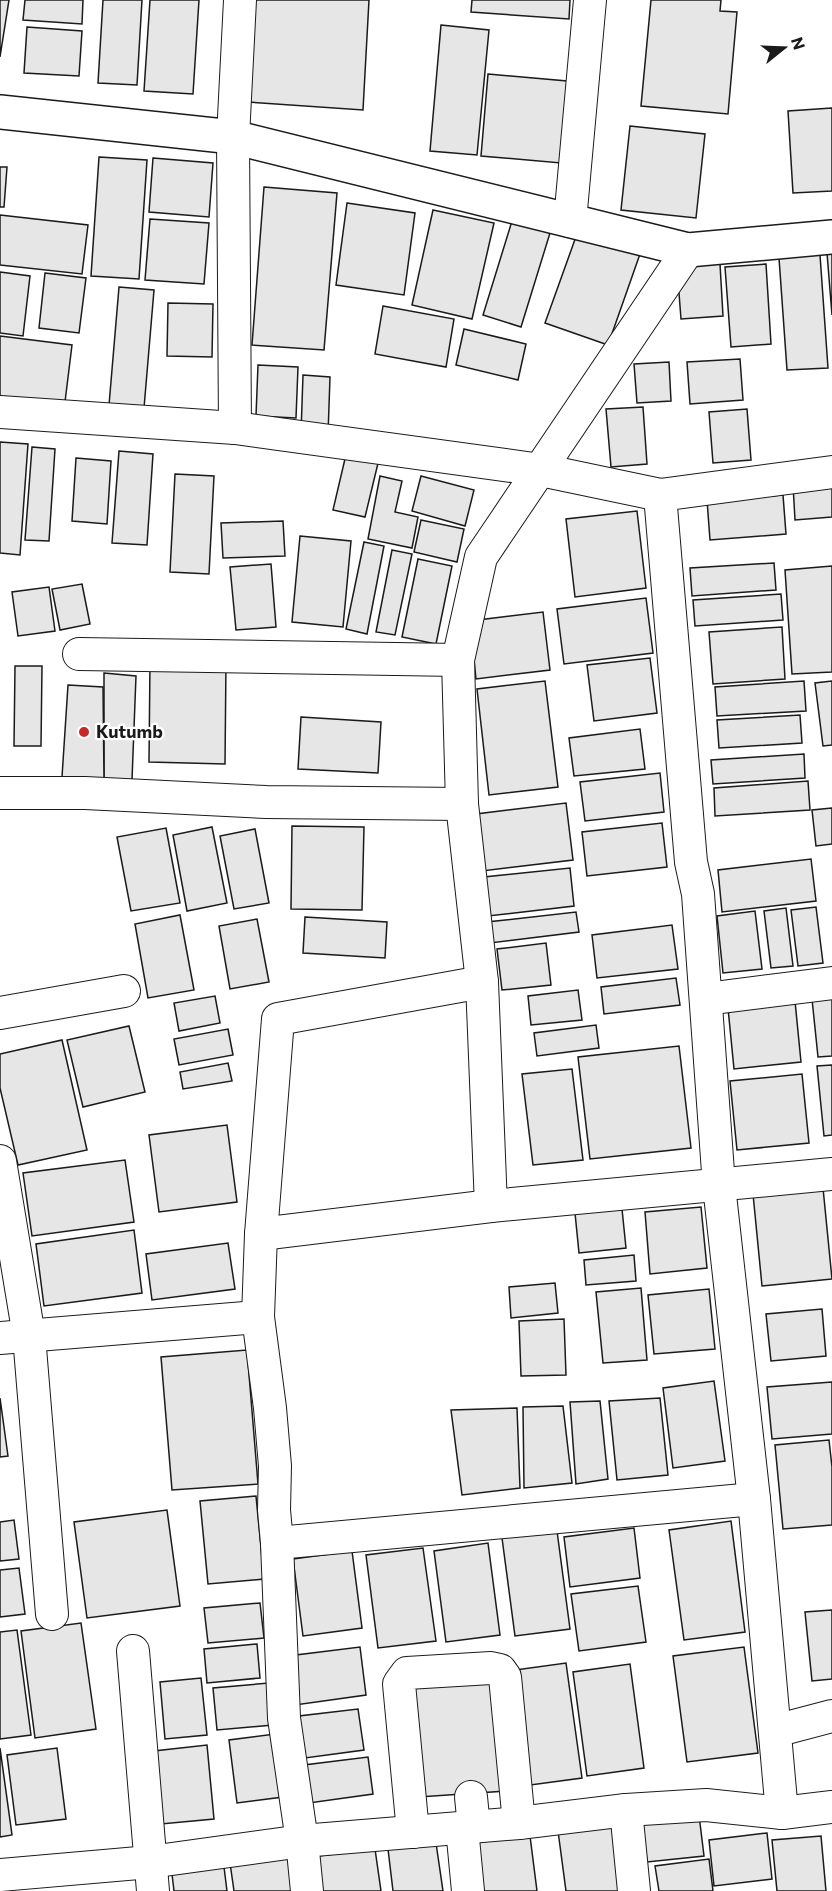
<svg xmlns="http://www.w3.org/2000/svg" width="832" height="1891" viewBox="0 0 832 1891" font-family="Commissioner,sans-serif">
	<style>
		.building { fill: #e6e6e6; stroke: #1a1a1a; stroke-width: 1.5 }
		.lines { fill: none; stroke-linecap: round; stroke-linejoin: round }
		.minor-casing { stroke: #1a1a1a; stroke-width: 34 }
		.tertiary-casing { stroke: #1a1a1a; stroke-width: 36 }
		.minor { stroke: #fff; stroke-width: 32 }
		.tertiary { stroke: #fff; stroke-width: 33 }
		.poi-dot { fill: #c62828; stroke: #fff; stroke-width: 2 }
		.labels { text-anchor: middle; stroke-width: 4.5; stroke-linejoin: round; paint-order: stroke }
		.poi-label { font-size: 18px; font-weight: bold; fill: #1a1a1a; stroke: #fff; text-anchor: start }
	</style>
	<rect width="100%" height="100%" fill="#fff"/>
	<g class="building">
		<polygon points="0,0 9,0 0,57"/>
		<polygon points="25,0 83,0 82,24 23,20"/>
		<polygon points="103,0 142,0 137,85 98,83"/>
		<polygon points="150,0 199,0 193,94 144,91"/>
		<polygon points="254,0 369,0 363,110 247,102"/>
		<polygon points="472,0 570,0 569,19 471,12"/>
		<polygon points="651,0 721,0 720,11 737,12 728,114 641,106"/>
		<polygon points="441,25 489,30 477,155 430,151"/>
		<polygon points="27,27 82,31 79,76 24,73"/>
		<polygon points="488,74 567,81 561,163 481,156"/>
		<polygon points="832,108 832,191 793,193 788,111"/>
		<polygon points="630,126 705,134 696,218 621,210"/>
		<polygon points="99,157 147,160 139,279 91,276"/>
		<polygon points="153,158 213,163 209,217 149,212"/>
		<polygon points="0,167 7,167 4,207 0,207"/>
		<polygon points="264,187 337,193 324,350 252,345"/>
		<polygon points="347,203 415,213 404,295 336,285"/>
		<polygon points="433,210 494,223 472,319 412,305"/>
		<polygon points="0,215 88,225 82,274 0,265"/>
		<polygon points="150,219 209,223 204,284 145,280"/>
		<polygon points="512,221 550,233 521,327 483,315"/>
		<polygon points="578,231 640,254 608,345 545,323"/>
		<polygon points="827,253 832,253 832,315"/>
		<polygon points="820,255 828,368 787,370 779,258"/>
		<polygon points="720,264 723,316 681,319 677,267"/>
		<polygon points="766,264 771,344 731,347 725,267"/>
		<polygon points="0,272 30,276 23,336 0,333"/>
		<polygon points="45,273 86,278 79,333 39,328"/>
		<polygon points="119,287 154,290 144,408 109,405"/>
		<polygon points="168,303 213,304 212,357 167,356"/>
		<polygon points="383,306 454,319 446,367 375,354"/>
		<polygon points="464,329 526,344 518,380 456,365"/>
		<polygon points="0,336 72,345 64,410 0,402"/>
		<polygon points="740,359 743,400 690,404 687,362"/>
		<polygon points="669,362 671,401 637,403 634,364"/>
		<polygon points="258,365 298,367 296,418 256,416"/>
		<polygon points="303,375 330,377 328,435 301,433"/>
		<polygon points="643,407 647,464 611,467 606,409"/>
		<polygon points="747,409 751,460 713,463 709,412"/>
		<polygon points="0,442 28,444 20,555 0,553"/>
		<polygon points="348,446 380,455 365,517 333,510"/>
		<polygon points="32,447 55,449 49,541 25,540"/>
		<polygon points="119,451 153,454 147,545 112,543"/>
		<polygon points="76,458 111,461 107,524 72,521"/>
		<polygon points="175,474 214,476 209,574 170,572"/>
		<polygon points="380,476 402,481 395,512 418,517 412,548 368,539"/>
		<polygon points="421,476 474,490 465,526 412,511"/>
		<polygon points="832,482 832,517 795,520 793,485"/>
		<polygon points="783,495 786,534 710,540 707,500"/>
		<polygon points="637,511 646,588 575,597 566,519"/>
		<polygon points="421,520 464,529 457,562 414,552"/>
		<polygon points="283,521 285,556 223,558 221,523"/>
		<polygon points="300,536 351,541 343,627 292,622"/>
		<polygon points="364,542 384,546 367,634 346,629"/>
		<polygon points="392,550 412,554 395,635 376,632"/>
		<polygon points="418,559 452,566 436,644 402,637"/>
		<polygon points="774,563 776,590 692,596 690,568"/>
		<polygon points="271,564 276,627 236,630 230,567"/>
		<polygon points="832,566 832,672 792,674 785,570"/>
		<polygon points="82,584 90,624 60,630 52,589"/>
		<polygon points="49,587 55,631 18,636 12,592"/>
		<polygon points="781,594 783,620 695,626 693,600"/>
		<polygon points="646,598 653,653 564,664 557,609"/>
		<polygon points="543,612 550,670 476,679 470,621"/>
		<polygon points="782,627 785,679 713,684 709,632"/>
		<polygon points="650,658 657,713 594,721 587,665"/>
		<polygon points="150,661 226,662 225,764 149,762"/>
		<polygon points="15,666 42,666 41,746 14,746"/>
		<polygon points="104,673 136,676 132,780 104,779"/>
		<polygon points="545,681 558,787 489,795 477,689"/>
		<polygon points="804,681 806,711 717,716 715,687"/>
		<polygon points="832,681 832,745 823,746 815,683"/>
		<polygon points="68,685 103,687 104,779 62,777"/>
		<polygon points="800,715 802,743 719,748 717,720"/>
		<polygon points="301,717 381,722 378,773 298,769"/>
		<polygon points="640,729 645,769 574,776 569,738"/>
		<polygon points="804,754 805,778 713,784 711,760"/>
		<polygon points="660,773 664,812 585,821 580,782"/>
		<polygon points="808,781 810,810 715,816 714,788"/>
		<polygon points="566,803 573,860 482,871 476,814"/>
		<polygon points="832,808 832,844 816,846 812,810"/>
		<polygon points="662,823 667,867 587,876 582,832"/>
		<polygon points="292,826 364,827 362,910 291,909"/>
		<polygon points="212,827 227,903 187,911 173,835"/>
		<polygon points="166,828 180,903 131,911 117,837"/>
		<polygon points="255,829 269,903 234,909 220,836"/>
		<polygon points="811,859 816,901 722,912 718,870"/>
		<polygon points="570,868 574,906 488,916 484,877"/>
		<polygon points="816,907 823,963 798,966 791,910"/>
		<polygon points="786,908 793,966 771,968 764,911"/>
		<polygon points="755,911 762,969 723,973 717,916"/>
		<polygon points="576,912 579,932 490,943 487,922"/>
		<polygon points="180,915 194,990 148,998 135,924"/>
		<polygon points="305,917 387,922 385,958 303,953"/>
		<polygon points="257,919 269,982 230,989 219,926"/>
		<polygon points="672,925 678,969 597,978 592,935"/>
		<polygon points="546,943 551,985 502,990 497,949"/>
		<polygon points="676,978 680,1005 604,1014 601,987"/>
		<polygon points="578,990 582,1020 531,1025 528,996"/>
		<polygon points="215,996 220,1023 179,1031 174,1003"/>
		<polygon points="832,997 832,1056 818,1057 812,999"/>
		<polygon points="795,1001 801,1062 734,1069 728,1008"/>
		<polygon points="596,1025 599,1048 537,1056 534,1033"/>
		<polygon points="129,1026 145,1092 83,1107 67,1040"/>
		<polygon points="228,1029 233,1055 179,1065 174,1039"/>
		<polygon points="62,1040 87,1150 18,1165 0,1088 0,1054"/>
		<polygon points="679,1046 691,1148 590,1159 578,1057"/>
		<polygon points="228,1063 232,1081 183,1089 180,1072"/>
		<polygon points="832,1065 832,1135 824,1136 817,1066"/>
		<polygon points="572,1069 583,1160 533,1165 522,1074"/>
		<polygon points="802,1074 809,1143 737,1150 730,1081"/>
		<polygon points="227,1125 237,1202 159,1212 149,1135"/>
		<polygon points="125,1160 134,1222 32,1236 23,1173"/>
		<polygon points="823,1188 832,1279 762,1286 753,1194"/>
		<polygon points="701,1207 707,1268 650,1274 645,1212"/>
		<polygon points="622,1209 626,1248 579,1253 575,1213"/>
		<polygon points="134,1230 142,1293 44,1306 36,1244"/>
		<polygon points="228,1243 235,1289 152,1300 146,1254"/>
		<polygon points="634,1255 636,1281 586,1285 584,1260"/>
		<polygon points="555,1283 558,1313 511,1318 509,1287"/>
		<polygon points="641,1288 647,1360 603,1363 596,1292"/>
		<polygon points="709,1289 715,1349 654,1354 648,1295"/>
		<polygon points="822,1309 826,1356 771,1361 766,1314"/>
		<polygon points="564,1319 566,1375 521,1376 519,1321"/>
		<polygon points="247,1350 258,1484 172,1490 161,1357"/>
		<polygon points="714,1381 725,1461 673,1468 663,1388"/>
		<polygon points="832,1382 832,1434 772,1439 767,1387"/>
		<polygon points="0,1398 8,1456 0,1457"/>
		<polygon points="660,1398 668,1475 617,1480 609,1401"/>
		<polygon points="600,1401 608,1479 576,1484 570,1402"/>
		<polygon points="563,1406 572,1483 524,1488 523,1407"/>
		<polygon points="517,1408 520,1488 462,1495 451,1410"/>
		<polygon points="829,1440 832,1467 832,1525 783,1529 775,1445"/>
		<polygon points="256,1496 264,1579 208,1584 200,1501"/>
		<polygon points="167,1510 180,1606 87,1618 74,1522"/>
		<polygon points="14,1520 19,1559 0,1561 0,1522"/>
		<polygon points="731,1521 745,1632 684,1640 669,1530"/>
		<polygon points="634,1528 640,1578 570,1587 564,1537"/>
		<polygon points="557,1531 570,1629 515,1636 502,1538"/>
		<polygon points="488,1543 500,1635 446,1642 434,1551"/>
		<polygon points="423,1548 436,1641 378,1648 366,1555"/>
		<polygon points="352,1551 362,1628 303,1636 293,1559"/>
		<polygon points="19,1568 25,1614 0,1617 0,1570"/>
		<polygon points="638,1586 646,1642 579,1651 571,1594"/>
		<polygon points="260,1603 264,1638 208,1643 204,1608"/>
		<polygon points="832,1610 832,1679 812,1681 805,1612"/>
		<polygon points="81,1623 96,1729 35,1738 21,1631"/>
		<polygon points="17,1630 31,1735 0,1739 0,1632"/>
		<polygon points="257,1644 260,1678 207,1683 204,1649"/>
		<polygon points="360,1647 366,1695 295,1705 288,1656"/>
		<polygon points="744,1647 758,1753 687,1762 673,1656"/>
		<polygon points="566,1663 582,1778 523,1786 508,1671"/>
		<polygon points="630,1664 644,1768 587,1776 573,1672"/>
		<polygon points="497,1676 506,1791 419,1797 413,1685"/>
		<polygon points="201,1678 207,1735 165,1739 160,1682"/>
		<polygon points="269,1683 273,1725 217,1730 213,1688"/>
		<polygon points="358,1709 364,1750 305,1758 299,1716"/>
		<polygon points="275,1734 283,1797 237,1803 229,1740"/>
		<polygon points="207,1745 214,1819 161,1824 154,1751"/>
		<polygon points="0,1748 12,1835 0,1837"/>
		<polygon points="57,1748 66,1819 16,1825 7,1755"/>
		<polygon points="368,1757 373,1794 309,1803 304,1765"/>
		<polygon points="699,1815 704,1856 647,1862 642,1821"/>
		<polygon points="612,1824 621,1891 566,1891 558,1831"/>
		<polygon points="767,1833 772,1879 714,1886 709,1840"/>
		<polygon points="530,1836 537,1891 479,1891 472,1843"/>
		<polygon points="821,1836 826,1891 777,1891 772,1840"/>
		<polygon points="436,1843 443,1891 393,1891 388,1849"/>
		<polygon points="375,1849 381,1891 314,1891 310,1857"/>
		<polygon points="292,1854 297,1891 234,1891 230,1863"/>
		<polygon points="709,1859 713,1891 659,1891 655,1866"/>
		<polygon points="224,1867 227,1891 174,1891 172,1874"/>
	</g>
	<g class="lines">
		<g class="minor-casing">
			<g id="minor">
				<polyline points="570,221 590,0"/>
				<polyline points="0,412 235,428 541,470 660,495 832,472"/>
				<polyline points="235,428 233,137 240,0"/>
				<polyline points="660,495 691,862 698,894 719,1186 754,1499 782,1813"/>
				<polyline points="79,654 458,660"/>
				<polyline points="0,793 85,793 266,802 462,804"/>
				<polyline points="706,999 832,983"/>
				<polyline points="0,1013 124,991"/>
				<polyline points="0,1161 29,1336 52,1614"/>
				<polyline points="491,1206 482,982 462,804 458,660 481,557 688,250"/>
				<polyline points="261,1234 491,1206 832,1174"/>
				<polyline points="0,1338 258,1317"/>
				<polyline points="277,1543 754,1499"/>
				<polyline points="133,1651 153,1891"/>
				<polyline points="775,1731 832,1716"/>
				<polyline points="471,1797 474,1827"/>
				<polyline points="626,1810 634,1891"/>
				<polyline points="462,1828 468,1891"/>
				<polyline points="413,1832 399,1684 407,1673 491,1668 500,1670 505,1677 519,1823"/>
				<polyline points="0,1875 150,1862 302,1841 519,1823 626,1810 706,1805 782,1813 832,1807"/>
				<polyline points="307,1891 302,1841 284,1718 277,1543 274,1510 275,1466 270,1408 258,1317 261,1234 278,1019 482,982"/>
			</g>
		</g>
		<g class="tertiary-casing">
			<polyline id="tertiary" points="0,112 233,137 688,250 832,237"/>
		</g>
		<use href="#minor" class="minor"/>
		<use href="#tertiary" class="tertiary"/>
	</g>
	<circle class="poi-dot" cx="84" cy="732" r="6"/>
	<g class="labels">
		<g class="poi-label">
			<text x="96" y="738">Kutumb</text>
		</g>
	</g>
	<g transform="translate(784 48) rotate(72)" stroke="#ffffff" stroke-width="4.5" paint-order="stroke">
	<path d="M0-4.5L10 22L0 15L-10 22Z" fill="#1a1a1a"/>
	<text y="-9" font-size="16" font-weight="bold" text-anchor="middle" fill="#1a1a1a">N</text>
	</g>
</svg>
